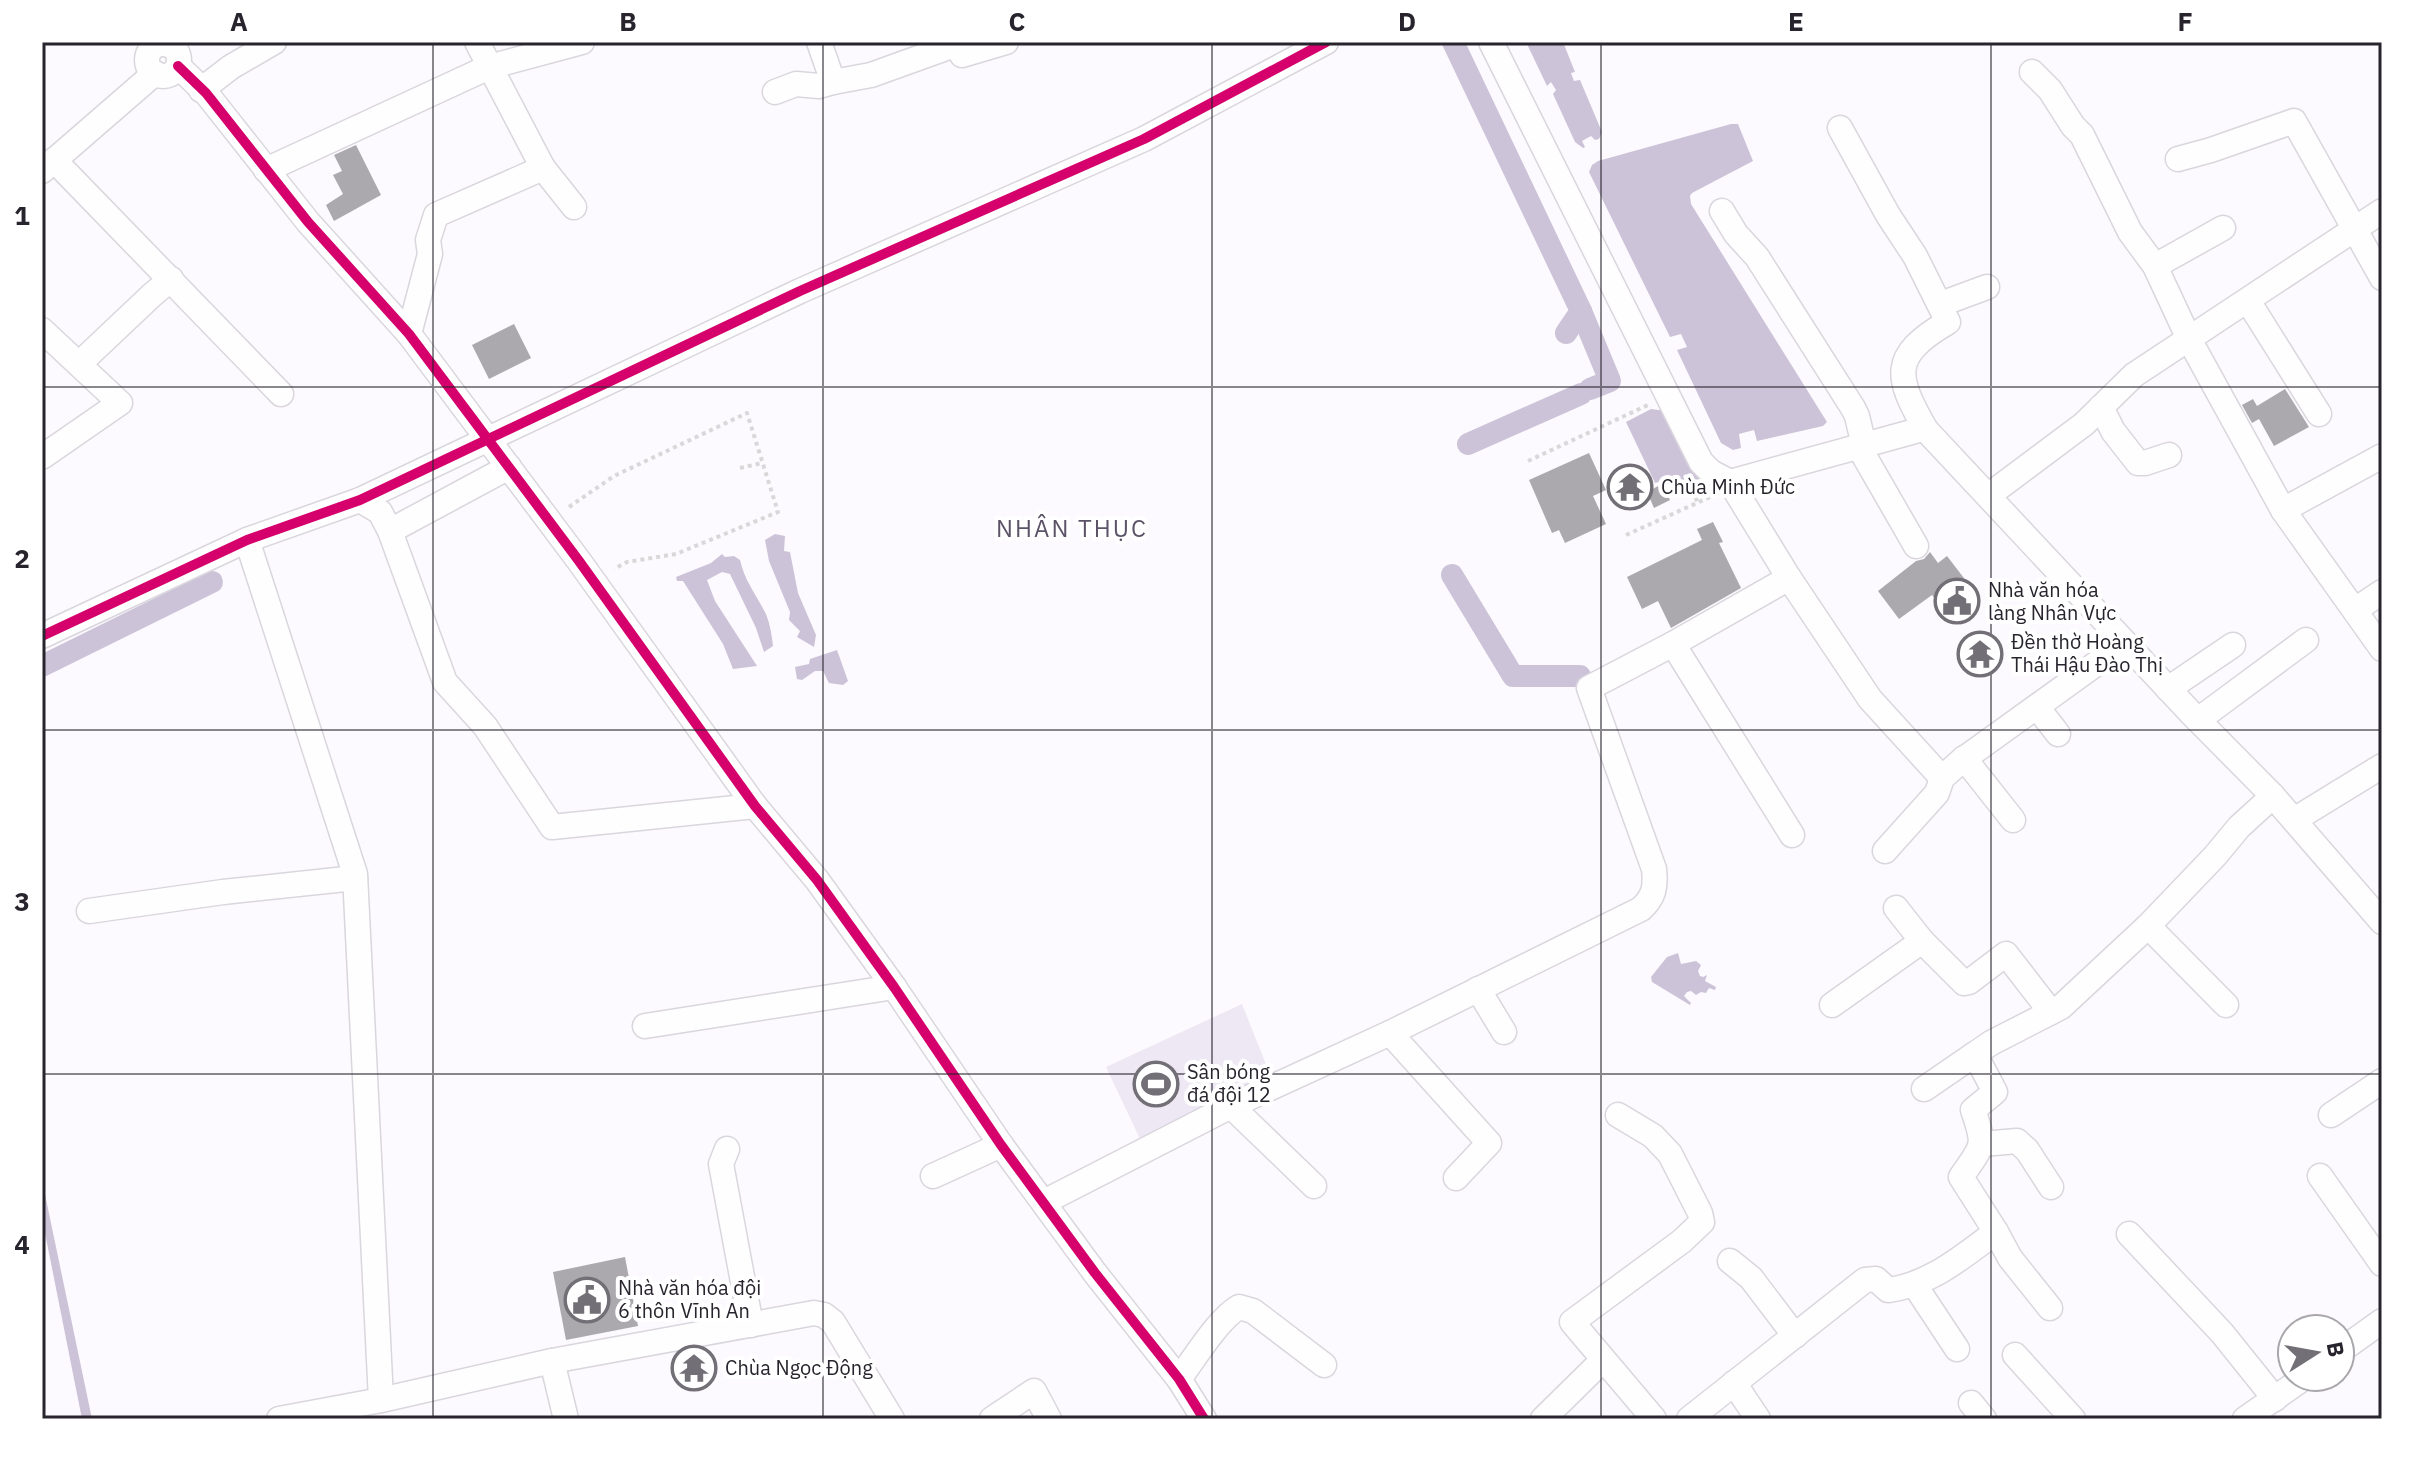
<svg xmlns="http://www.w3.org/2000/svg" width="2424" height="1461" viewBox="0 0 2424 1461" font-family="'IBM Plex Sans',sans-serif">
	<style>
		.green { fill: #eee8f5 }
		.water { fill: #ccc3d8 }
		.lines { fill: none; stroke-linecap: round; stroke-linejoin: round }
		.canal { stroke: #ccc3d8; stroke-width: 22 }
		.building { fill: #aba8ae }
		.minor-casing { stroke: #d9d6dd; stroke-width: 27 }
		.path { stroke: #d8d8d9; stroke-width: 4; stroke-dasharray: 4 4; stroke-linecap: butt }
		.minor { stroke: #fffeff; stroke-width: 24 }
		.cycleway-casing { stroke: #fff; stroke-width: 15 }
		.cycleway { stroke: #d6006c; stroke-width: 10 }
		.grid { fill: none; stroke: #28242d; stroke-width: 2; stroke-opacity: 0.55 }
		.labels { text-anchor: middle; stroke-width: 8; stroke-linejoin: round; paint-order: stroke }
		.poi-label { font-size: 20px; fill: #28242d; stroke: #fff; text-anchor: start }
		.quarter-label { font-size: 24px; letter-spacing: 2px; fill: #5c5368; stroke: #fff }
		.neatline { fill: none; stroke: #28242d; stroke-width: 3 }
		.grid-label { font-size: 26px; text-anchor: middle; font-weight: bold; fill: #28242d }
	</style>
	<rect width="100%" height="100%" fill="#fcfafe"/>
	<polygon class="green" points="1242,1004 1271,1077 1141,1141 1106,1067"/>
	<g class="water">
		<polygon points="1526,42 1563,42 1575,72 1571,73 1574,81 1580,80 1602,132 1599,139 1595,140 1591,136 1582,141 1585,147 1583,148 1575,142 1553,94 1556,90 1551,82 1547,86"/>
		<polygon points="1731,124 1738,124 1753,161 1692,193 1690,196 1691,204 1827,422 1823,426 1757,441 1754,430 1739,434 1741,448 1733,450 1721,443 1677,350 1687,347 1681,334 1670,337 1589,172 1592,165 1598,161"/>
		<polygon points="1651,409 1667,411 1702,478 1691,483 1686,474 1683,476 1688,486 1669,479 1655,483 1626,422"/>
		<polygon points="775,534 785,536 784,551 790,552 798,593 816,635 814,647 797,637 800,631 789,620 790,612 769,561 765,540"/>
		<path d="M722 554 725 557 734 556 740 560C745 582 756 594 766 614 770 624 772 636 773 646L764 652 756 628 730 574 722 572 707 580 715 601 757 666 733 669 723 644 683 581H677L676 577 711 563Z"/>
		<polygon points="837,650 848,681 843,685 829,683 823,671 815,671 802,680 797,679 795,667 809,664 810,659"/>
		<polygon points="1678,953 1681,964 1696,961 1701,965 1698,971 1700,976 1703,977 1707,975 1705,981 1716,987 1715,990 1709,988 1706,993 1701,992 1696,995 1691,991 1687,992 1684,996 1691,1003 1690,1005 1652,982 1651,977 1667,957"/>
		<polygon points="42,1180 92,1419 82,1419 42,1218"/>
	</g>
	<g class="lines">
		<g class="canal">
			<polyline points="1453,42 1581,311 1566,333"/>
			<polyline points="1581,311 1610,381 1590,389"/>
			<polyline points="1468,444 1581,394"/>
			<polyline points="1452,575 1513,676 1580,676"/>
			<polyline points="42,666 212,582"/>
		</g>
	</g>
	<g class="building">
		<polygon points="356,145 381,195 334,221 326,205 343,194 333,175 342,171 334,155"/>
		<polygon points="514,324 531,358 489,379 472,345"/>
		<polygon points="2285,389 2309,427 2274,446 2259,419 2252,423 2242,405 2253,399 2257,406"/>
		<polygon points="1589,453 1606,490 1593,496 1606,524 1565,543 1559,530 1552,533 1529,480"/>
		<polygon points="1662,484 1670,500 1654,508 1647,492"/>
		<polygon points="1713,522 1723,542 1719,543 1741,588 1671,628 1658,601 1642,609 1627,577 1702,540 1697,529"/>
		<polygon points="1930,552 1938,563 1947,556 1970,586 1965,591 1974,602 1952,620 1932,595 1899,619 1878,591 1916,561 1924,559"/>
		<polygon points="625,1257 638,1326 566,1340 553,1272"/>
	</g>
	<g class="lines">
		<g class="minor-casing">
			<g id="minor">
				<polyline points="477,42 543,168 574,207"/>
				<polyline points="960,42 962,55 1006,42"/>
				<polyline points="1491,42 1701,462 1711,472 1730,482 1789,578 1870,699 1942,778"/>
				<circle cx="163" cy="60" r="16"/>
				<polyline points="178,66 206,93 308,222 409,334 579,561 755,806 817,880 894,987 1001,1145 1095,1273 1179,1379 1204,1419"/>
				<polyline points="2032,72 2050,90 2073,126 2082,135 2130,232 2155,266 2189,339 2283,510 2382,649"/>
				<polyline points="833,82 871,75 960,43"/>
				<polyline points="201,90 231,67 274,42"/>
				<polyline points="775,92 796,84 819,86 833,82 819,42"/>
				<path d="M1840 128 1888 215 1915 256 1948 322C1890 356 1895 376 1926 430L2190 712 2273 796 2382 922"/>
				<polyline points="2178,159 2211,150 2294,121 2382,278"/>
				<polyline points="54,160 281,394"/>
				<polyline points="266,170 489,67 582,42"/>
				<polyline points="42,171 155,73"/>
				<polyline points="1722,211 1736,234 1757,257 1853,408 1857,416 1864,446"/>
				<polyline points="2155,266 2223,228"/>
				<polyline points="2248,301 2319,414"/>
				<polyline points="1941,304 1987,287"/>
				<polyline points="42,330 120,403 42,457"/>
				<polyline points="409,334 430,254 428,240 436,215 543,168"/>
				<polyline points="79,364 152,295 171,279"/>
				<polyline points="2101,407 2113,431 2138,463 2145,463 2169,455"/>
				<polyline points="1859,447 1916,546"/>
				<polyline points="1730,482 1919,430 1926,430"/>
				<polyline points="1989,495 2084,424 2134,375 2382,211"/>
				<polyline points="360,500 380,512 390,531 445,682 485,726 552,827 755,806"/>
				<polyline points="2283,510 2382,456"/>
				<polyline points="390,531 509,467"/>
				<polyline points="247,540 355,874 381,1400"/>
				<polyline points="2355,610 2382,592"/>
				<polyline points="42,636 247,540 360,500 800,291 1144,139 1326,42"/>
				<polyline points="1673,644 1792,835"/>
				<polyline points="2168,689 2233,645"/>
				<polyline points="2037,707 2058,734"/>
				<polyline points="2198,720 2306,640"/>
				<polyline points="1964,758 2013,820"/>
				<polyline points="2294,820 2382,766"/>
				<polyline points="1885,851 1937,793 1942,778 1961,761 2125,643"/>
				<polyline points="1896,908 1922,941"/>
				<polyline points="89,911 223,892 355,878"/>
				<polyline points="2148,926 2226,1005"/>
				<polyline points="1478,989 1504,1032"/>
				<polyline points="1832,1005 1922,941 1964,983 1969,982 2006,954 2051,1012"/>
				<polyline points="645,1026 894,987"/>
				<polyline points="1390,1033 1489,1143 1456,1178"/>
				<polyline points="1924,1089 1975,1054"/>
				<polyline points="1231,1106 1314,1186"/>
				<polyline points="1618,1115 1653,1136 1670,1154 1700,1213 1702,1222 1682,1241 1572,1322 1654,1419"/>
				<polyline points="2331,1115 2382,1081"/>
				<polyline points="1982,1144 2017,1141 2027,1150 2051,1187"/>
				<polyline points="727,1149 721,1164 751,1325"/>
				<polyline points="933,1176 1001,1145"/>
				<polyline points="2320,1176 2382,1264"/>
				<path d="M1044 1202 1231 1106 1390 1033 1641 909C1654 897 1656 887 1654 869L1589 688 1673 644 1789 578"/>
				<polyline points="1996,1232 2010,1258 2050,1308"/>
				<polyline points="2129,1234 2222,1333 2275,1399"/>
				<polyline points="1730,1261 1751,1278 1795,1336"/>
				<polyline points="1914,1284 1957,1349"/>
				<polyline points="2340,1351 2382,1321"/>
				<polyline points="2015,1355 2073,1419"/>
				<polyline points="552,1361 566,1419"/>
				<path d="M1179 1379C1194 1359 1219 1318 1239 1307L1253 1311 1324 1365"/>
				<polyline points="1734,1383 1758,1419"/>
				<polyline points="1971,1403 1984,1419"/>
				<polyline points="279,1419 381,1400 552,1361 814,1313 824,1315 833,1322 892,1419"/>
				<polyline points="992,1419 1034,1391 1049,1419"/>
				<polyline points="1543,1419 1603,1360"/>
				<path d="M1689 1419 1865 1280 1876 1279 1888 1290C1930 1285 1963 1256 1996 1232L1961 1177C1983 1145 1986 1147 1973 1110L1995 1092 1975 1054 1991 1043 2061 1007 2148 926 2215 856 2239 827 2273 796"/>
				<polyline points="2245,1419 2305,1377"/>
			</g>
		</g>
		<g class="path">
			<polyline points="1528,461 1650,404"/>
			<polyline points="740,468 762,463"/>
			<polyline points="1689,483 1698,503"/>
			<polyline points="569,507 614,476 747,413 778,512 676,554 627,562 614,569"/>
			<polyline points="1626,535 1710,497"/>
		</g>
		<use href="#minor" class="minor"/>
		<g class="cycleway-casing">
			<g id="cycleway">
				<polyline points="178,66 206,93 308,222 409,334 579,561 755,806 817,880 894,987 1001,1145 1095,1273 1179,1379 1204,1419"/>
				<polyline points="42,636 247,540 360,500 800,291 1144,139 1326,42"/>
			</g>
		</g>
		<use href="#cycleway" class="cycleway"/>
	</g>
	<path class="grid" d="M433 42V1419M823 42V1419M1212 42V1419M1601 42V1419M1991 42V1419M42 387H2382M42 730H2382M42 1074H2382"/>
	<defs>
		<g id="temple-ring" transform="scale(2.3)"><circle r="9.5" fill="#fff" stroke="#726f76" stroke-width="1.5"/><path d="M0-6L5-2H3V0L6.5 2.5H4V6H1.5V3h-3V6H-4V2.5H-6.5L-3 0V-2H-5Z" fill="#726f76"/></g>
		<g id="civic-ring" transform="scale(2.3)"><circle r="9.5" fill="#fff" stroke="#726f76" stroke-width="1.5"/><path d="M-.6-6.5H3V-4.5H.6V-3L4-1V1h2V6H-6V1h2V-1L-.6-3ZM-1.2 2.5V6h2.4V2.5Z" fill="#726f76"/></g>
		<g id="stadium-ring" transform="scale(2.3)"><circle r="9.5" fill="#fff" stroke="#726f76" stroke-width="1.5"/><path d="M0-5a6.5 5 0 1 0 0 10a6.5 5 0 1 0 0-10ZM-3.5-1.8h7v3.6h-7Z" fill="#726f76"/></g>
	</defs>
	<g fill-rule="evenodd">
		<use href="#temple-ring" x="1630" y="487"/>
		<use href="#civic-ring" x="1957" y="601"/>
		<use href="#temple-ring" x="1980" y="654"/>
		<use href="#stadium-ring" x="1156" y="1084"/>
		<use href="#civic-ring" x="587" y="1300"/>
		<use href="#temple-ring" x="694" y="1368"/>
	</g>
	<g class="labels">
		<g class="poi-label">
			<text x="1661" y="494">Chùa Minh Đức</text>
			<text x="1988" y="597">Nhà văn hóa<tspan x="1988" dy="23">làng Nhân Vực</tspan></text>
			<text x="2011" y="649">Đền thờ Hoàng<tspan x="2011" dy="23">Thái Hậu Đào Thị</tspan></text>
			<text x="1187" y="1079">Sân bóng<tspan x="1187" dy="23">đá đội 12</tspan></text>
			<text x="618" y="1295">Nhà văn hóa đội<tspan x="618" dy="23">6 thôn Vĩnh An</tspan></text>
			<text x="725" y="1375">Chùa Ngọc Động</text>
		</g>
		<g class="quarter-label">
			<text x="1072" y="537">NHÂN THỤC</text>
		</g>
	</g>
	<rect width="2424" height="1461" fill="none" stroke="#ffffff" stroke-width="88"/>
	<g transform="translate(2316 1353) rotate(79)"><circle r="38" fill="#ffffff" stroke="#a9a7ab" stroke-width="2"/>
	<path d="M0-6L14 30L0 20L-14 30Z" fill="#726f76"/>
	<text y="-12" font-size="22" font-weight="bold" text-anchor="middle" fill="#28242d">B</text>
	</g>
	<rect x="44" y="44" width="2336" height="1373" class="neatline"/>
	<g class="grid-label">
		<text x="239" y="31">A</text>
		<text x="628" y="31">B</text>
		<text x="1017" y="31">C</text>
		<text x="1407" y="31">D</text>
		<text x="1796" y="31">E</text>
		<text x="2185" y="31">F</text>
		<text x="22" y="225">1</text>
		<text x="22" y="568">2</text>
		<text x="22" y="911">3</text>
		<text x="22" y="1254">4</text>
	</g>
</svg>
